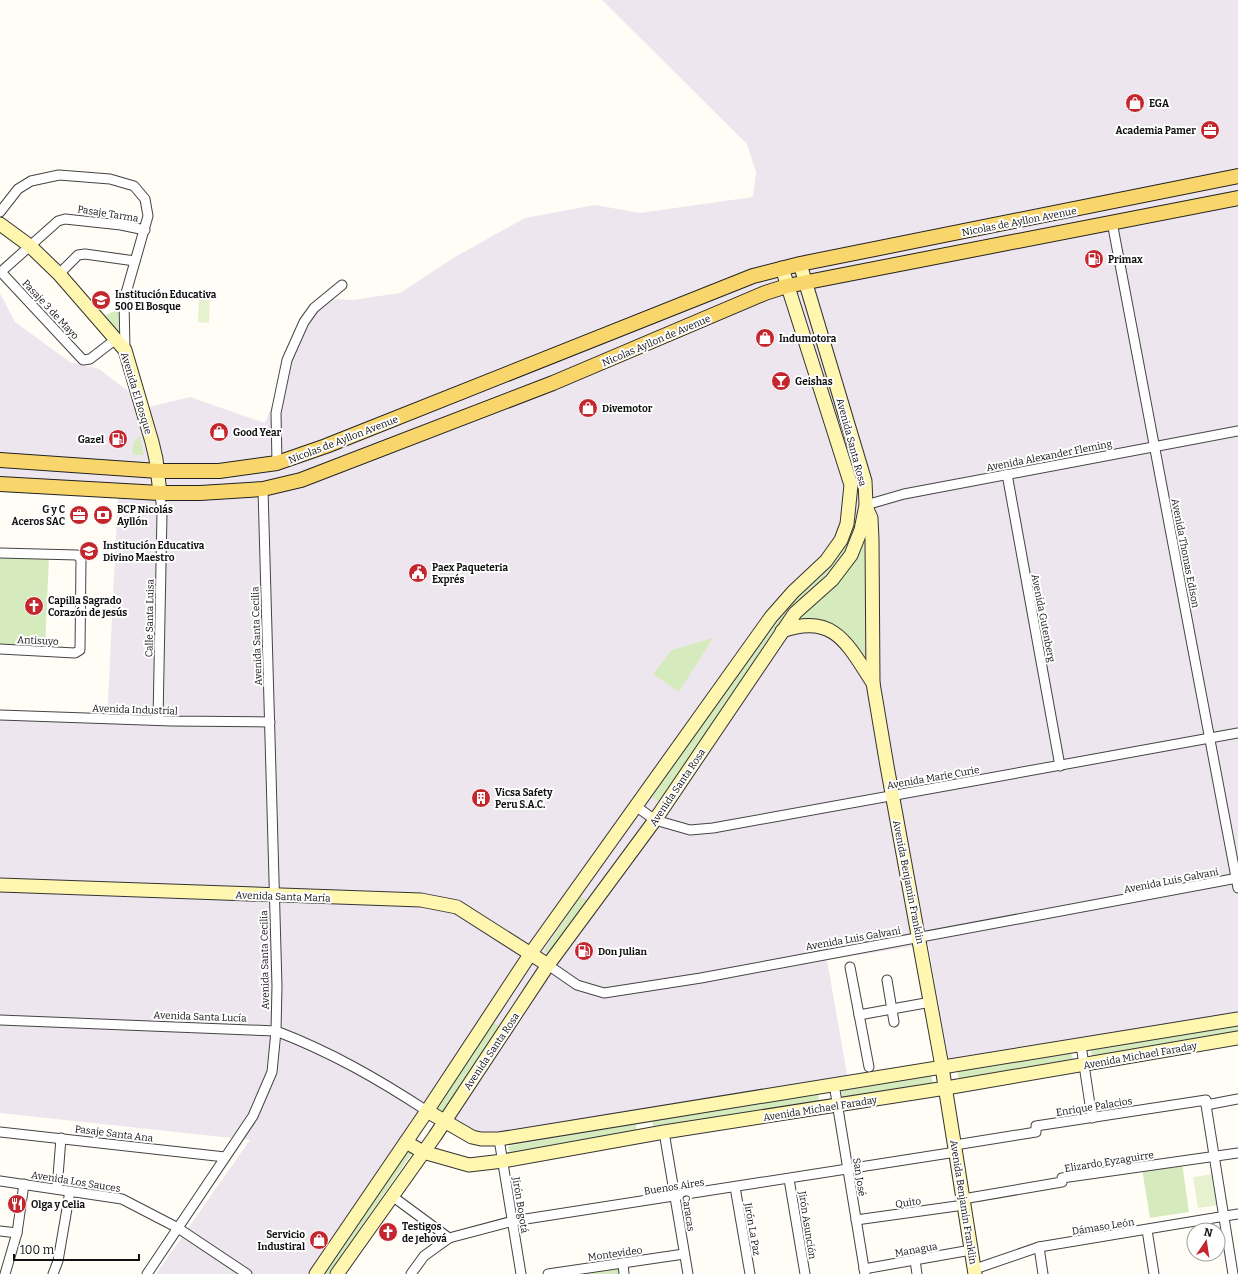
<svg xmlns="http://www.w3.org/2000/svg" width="1238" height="1274" viewBox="0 0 1238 1274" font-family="Bitter,serif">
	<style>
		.industrial { fill: #eee6ef }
		.green { fill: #d5ebbd }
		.pitch { fill: #e6f2cf }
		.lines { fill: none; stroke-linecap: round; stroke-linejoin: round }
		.street-casing { stroke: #444; stroke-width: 11 }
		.secondary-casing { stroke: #333; stroke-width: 15 }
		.primary-casing { stroke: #222; stroke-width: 16 }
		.street { stroke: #fff; stroke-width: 9 }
		.secondary { stroke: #fff6b0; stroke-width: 13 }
		.primary { stroke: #f9d66b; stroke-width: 14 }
		.labels { text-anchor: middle; stroke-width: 4; stroke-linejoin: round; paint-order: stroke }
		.poi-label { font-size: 10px; font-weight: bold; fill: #111; stroke: #fff; text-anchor: start }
		.street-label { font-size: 10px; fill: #111; stroke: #fff }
	</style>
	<rect width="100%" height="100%" fill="#fffdf5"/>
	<polygon class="industrial" points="602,0 1238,0 1238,1014 949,1063 928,944 827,960 848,1080 484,1135 421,1113 312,1274 156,1274 250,1140 0,1113 0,718 107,721 118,496 0,491 0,293 15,322 70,362 99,369 149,407 190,397 265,423 294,352 316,312 332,299 353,300 400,293 455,257 525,218 595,205 640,213 753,197 756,172 747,144"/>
	<g class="green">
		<polygon points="119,309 119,341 102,317"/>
		<path d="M140 436 144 455H133C132 446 132 441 140 436Z"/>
		<polygon points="862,530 869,542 865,665 836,629 785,628 835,581"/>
		<path d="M844 544 848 550C825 578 798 601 775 629L659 802 652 797 780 610Z"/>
		<polygon points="0,554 49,556 45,649 0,647"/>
		<polygon points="713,638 679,692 653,674 672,650"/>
		<polygon points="580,896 587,900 552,955 544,951"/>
		<polygon points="494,1023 503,1028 444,1115 435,1109"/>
		<polygon points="1238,1025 1238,1035 1092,1060 1091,1050"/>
		<polygon points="1070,1052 1075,1062 959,1080 957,1070"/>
		<polygon points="931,1075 933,1083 842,1097 841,1089"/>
		<polygon points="818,1094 820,1103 654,1130 652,1120"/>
		<polygon points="636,1124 637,1133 510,1155 508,1146"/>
		<polygon points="408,1149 412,1153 329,1274 323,1274"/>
		<polygon points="1182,1163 1189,1212 1150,1218 1142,1169"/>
		<polygon points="619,1267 620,1274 573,1274"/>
	</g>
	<g class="pitch">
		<polygon points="199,295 210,296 209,323 198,322"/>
		<polygon points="1214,1174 1219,1205 1198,1208 1193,1177"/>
	</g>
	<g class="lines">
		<g class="street-casing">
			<g id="street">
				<polyline points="0,212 18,189 31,181 59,175 110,179 134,186 145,199 148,216 124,300 125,350"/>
				<polyline points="1112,222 1238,888"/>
				<polyline points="59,274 78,255 85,254 135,261"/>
				<polyline points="116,339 90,359 83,360 2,273 3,270 58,221 65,219 121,225 145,230"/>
				<polyline points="277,463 276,413 287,360 304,322 314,308 342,285"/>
				<polyline points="1007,474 1060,766"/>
				<polyline points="866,505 904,494 1238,431"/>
				<polyline points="0,553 77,555 81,559 80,650 75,653 0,649"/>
				<polyline points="0,715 172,721 270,722"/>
				<polyline points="158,720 162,513 160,493"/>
				<polyline points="637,807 655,820 690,830 713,828 1238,733"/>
				<polyline points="548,965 577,985 604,993 701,978 1238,878"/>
				<polyline points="850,967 869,1067"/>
				<polyline points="887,980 894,1022"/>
				<polyline points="859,1015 931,1002"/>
				<path d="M0 1020 276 1031C331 1052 378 1079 427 1111"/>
				<polyline points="1081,1045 1092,1118"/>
				<polyline points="834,1084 865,1274"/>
				<polyline points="1206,1105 1233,1274"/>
				<polyline points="0,1132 225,1157"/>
				<polyline points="664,1132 688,1274"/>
				<polyline points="499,1139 521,1274"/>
				<polyline points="955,1145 1036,1132 1036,1126 1206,1100 1206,1105 1238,1099"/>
				<polyline points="789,1179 805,1274"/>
				<polyline points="0,1181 122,1199 178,1228 247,1274"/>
				<polyline points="735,1187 750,1274"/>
				<polyline points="57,1189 61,1138"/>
				<polyline points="392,1196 449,1238"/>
				<polyline points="963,1199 1062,1182 1062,1178 1238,1153"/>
				<polyline points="856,1220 964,1205"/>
				<polyline points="1147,1230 1154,1274"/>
				<polyline points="0,1231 17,1233"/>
				<polyline points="1039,1247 1043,1274"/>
				<polyline points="915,1260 917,1274"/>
				<polyline points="623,1263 624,1274"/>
				<polyline points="864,1269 971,1250"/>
				<polyline points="975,1269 1039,1247 1238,1214"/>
				<polyline points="5,1274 17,1233 24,1184"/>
				<polyline points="53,1274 58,1261 70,1191"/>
				<polyline points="147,1274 253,1116 272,1072 276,1031 277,986 263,489"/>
				<polyline points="411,1274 424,1256 449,1238 513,1221 956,1152"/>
				<polyline points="548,1274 684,1254"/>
			</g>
		</g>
		<g class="secondary-casing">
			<g id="secondary">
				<polyline points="0,224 30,246 59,274 125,350 152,442 156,459 160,493"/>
				<polyline points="867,509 871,518 872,540 873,683 887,766 941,1061 975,1274"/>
				<path d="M782 631C834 612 848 645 873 683"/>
				<polyline points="0,885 421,900 457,907 548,965"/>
				<polyline points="427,1111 472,1137 481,1139 499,1139 1238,1019"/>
				<polyline points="406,1142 423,1152 469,1165 503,1161 664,1132 946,1088 1238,1038"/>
				<polyline points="316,1274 427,1111 531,953 771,617 793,592 826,561 841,540 847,524 851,485 782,268"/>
				<polyline points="337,1274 435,1136 548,965 655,820 795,613 832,580 851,555 861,530 866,505 865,481 800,264"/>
			</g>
		</g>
		<g class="primary-casing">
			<g id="primary">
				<polyline points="0,460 158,471 219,471 277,463 326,446 753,276 800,264 1238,176"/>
				<polyline points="0,484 160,493 200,493 263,489 301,480 553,383 765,293 787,286 1238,198"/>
			</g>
		</g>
		<use href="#street" class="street"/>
		<use href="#secondary" class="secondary"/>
		<use href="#primary" class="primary"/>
	</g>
	<defs>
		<g id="shop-disc" transform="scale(1)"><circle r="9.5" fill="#c4262e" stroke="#fff"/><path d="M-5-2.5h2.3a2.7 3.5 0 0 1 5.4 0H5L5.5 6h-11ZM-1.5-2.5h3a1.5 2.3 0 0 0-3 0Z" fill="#fff"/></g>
		<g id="office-disc" transform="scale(1)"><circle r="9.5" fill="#c4262e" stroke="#fff"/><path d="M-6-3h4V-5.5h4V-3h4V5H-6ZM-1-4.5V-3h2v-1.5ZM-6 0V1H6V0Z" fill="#fff"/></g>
		<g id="fuel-disc" transform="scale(1)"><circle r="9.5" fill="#c4262e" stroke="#fff"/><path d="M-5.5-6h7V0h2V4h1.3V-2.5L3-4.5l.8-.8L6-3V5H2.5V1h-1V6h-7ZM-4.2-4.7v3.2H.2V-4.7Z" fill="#fff"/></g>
		<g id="school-disc" transform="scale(1)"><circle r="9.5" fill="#c4262e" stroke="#fff"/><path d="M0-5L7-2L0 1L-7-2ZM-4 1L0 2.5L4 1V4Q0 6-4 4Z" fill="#fff"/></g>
		<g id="bar-disc" transform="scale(1)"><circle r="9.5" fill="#c4262e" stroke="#fff"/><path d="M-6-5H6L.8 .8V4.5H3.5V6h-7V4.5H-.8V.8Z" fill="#fff"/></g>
		<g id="bank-disc" transform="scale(1)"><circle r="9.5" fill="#c4262e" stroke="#fff"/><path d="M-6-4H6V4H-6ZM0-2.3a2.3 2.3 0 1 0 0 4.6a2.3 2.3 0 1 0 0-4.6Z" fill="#fff"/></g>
		<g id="civic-disc" transform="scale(1)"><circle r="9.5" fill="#c4262e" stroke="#fff"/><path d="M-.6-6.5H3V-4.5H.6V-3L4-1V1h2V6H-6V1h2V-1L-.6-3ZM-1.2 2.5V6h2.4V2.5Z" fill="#fff"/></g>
		<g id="church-disc" transform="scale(1)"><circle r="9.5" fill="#c4262e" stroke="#fff"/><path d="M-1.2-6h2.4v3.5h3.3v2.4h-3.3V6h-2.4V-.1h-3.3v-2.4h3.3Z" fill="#fff"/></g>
		<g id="building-disc" transform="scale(1)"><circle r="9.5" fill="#c4262e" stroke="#fff"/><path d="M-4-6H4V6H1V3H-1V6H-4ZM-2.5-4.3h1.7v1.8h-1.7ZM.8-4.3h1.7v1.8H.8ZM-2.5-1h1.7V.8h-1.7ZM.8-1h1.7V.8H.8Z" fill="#fff"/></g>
		<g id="restaurant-disc" transform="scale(1)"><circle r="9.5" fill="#c4262e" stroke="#fff"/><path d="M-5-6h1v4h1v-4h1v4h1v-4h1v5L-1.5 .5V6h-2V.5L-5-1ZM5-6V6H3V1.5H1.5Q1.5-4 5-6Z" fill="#fff"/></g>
	</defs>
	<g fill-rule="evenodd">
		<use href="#shop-disc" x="1135" y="103"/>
		<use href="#office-disc" x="1210" y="130"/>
		<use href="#fuel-disc" x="1094" y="259"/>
		<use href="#school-disc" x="101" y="300"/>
		<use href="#shop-disc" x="765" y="338"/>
		<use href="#bar-disc" x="781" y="381"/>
		<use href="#shop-disc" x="588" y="408"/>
		<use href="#shop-disc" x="219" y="432"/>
		<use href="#fuel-disc" x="118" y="439"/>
		<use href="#office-disc" x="79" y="515"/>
		<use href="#bank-disc" x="103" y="515"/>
		<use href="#school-disc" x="89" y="551"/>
		<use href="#civic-disc" x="418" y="573"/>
		<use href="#church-disc" x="34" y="606"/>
		<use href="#building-disc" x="481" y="798"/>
		<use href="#fuel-disc" x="584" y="951"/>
		<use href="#restaurant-disc" x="17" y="1204"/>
		<use href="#church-disc" x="388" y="1232"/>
		<use href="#shop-disc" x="319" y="1240"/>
	</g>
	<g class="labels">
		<g class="poi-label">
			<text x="1149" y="107">EGA</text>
			<text x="1196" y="134" text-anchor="end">Academia Pamer</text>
			<text x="1108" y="263">Primax</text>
			<text x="115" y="298">Institución Educativa<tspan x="115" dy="12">500 El Bosque</tspan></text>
			<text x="779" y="342">Indumotora</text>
			<text x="795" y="385">Geishas</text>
			<text x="602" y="412">Divemotor</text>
			<text x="233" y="436">Good Year</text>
			<text x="104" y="443" text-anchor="end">Gazel</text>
			<text x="65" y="513" text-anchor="end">G y C<tspan x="65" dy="12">Aceros SAC</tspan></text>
			<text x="117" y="513">BCP Nicolás<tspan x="117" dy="12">Ayllón</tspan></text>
			<text x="103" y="549">Institución Educativa<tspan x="103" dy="12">Divino Maestro</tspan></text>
			<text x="432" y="571">Paex Paqueteria<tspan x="432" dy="12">Exprés</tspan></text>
			<text x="48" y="604">Capilla Sagrado<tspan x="48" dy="12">Corazón de Jesús</tspan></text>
			<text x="495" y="796">Vicsa Safety<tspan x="495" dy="12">Peru S.A.C.</tspan></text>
			<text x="598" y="955">Don Julian</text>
			<text x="31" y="1208">Olga y Celia</text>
			<text x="402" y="1230">Testigos<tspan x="402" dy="12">de Jehová</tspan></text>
			<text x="305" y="1238" text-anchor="end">Servicio<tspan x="305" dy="12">Industiral</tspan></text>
		</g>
		<g class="street-label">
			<text transform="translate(108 213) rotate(9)" y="4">Pasaje Tarma</text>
			<text transform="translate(1019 221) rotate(-11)" y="4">Nicolas de Ayllon Avenue</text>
			<text transform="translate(51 309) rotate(47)" y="4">Pasaje 3 de Mayo</text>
			<text transform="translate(656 340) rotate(-23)" y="4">Nicolas Ayllon de Avenue</text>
			<text transform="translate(137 393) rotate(73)" y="4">Avenida El Bosque</text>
			<text transform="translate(343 439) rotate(-21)" y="4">Nicolas de Ayllon Avenue</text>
			<text transform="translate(852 442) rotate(75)" y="4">Avenida Santa Rosa</text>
			<text transform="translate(1049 455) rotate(-11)" y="4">Avenida Alexander Fleming</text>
			<text transform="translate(1186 553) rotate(79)" y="4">Avenida Thomas Edison</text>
			<text transform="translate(149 618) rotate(-89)" y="4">Calle Santa Luisa</text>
			<text transform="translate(1044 618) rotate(79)" y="4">Avenida Gutenberg</text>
			<text transform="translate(256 636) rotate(-92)" y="4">Avenida Santa Cecilia</text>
			<text transform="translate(38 640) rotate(3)" y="4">Antisuyo</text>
			<text transform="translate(135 709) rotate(2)" y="4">Avenida Industrial</text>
			<text transform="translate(933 777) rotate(-10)" y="4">Avenida Marie Curie</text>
			<text transform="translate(677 787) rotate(-56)" y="4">Avenida Santa Rosa</text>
			<text transform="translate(1171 880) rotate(-11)" y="4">Avenida Luis Galvani</text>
			<text transform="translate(909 882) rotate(79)" y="4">Avenida Benjamin Franklin</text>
			<text transform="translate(283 896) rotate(2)" y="4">Avenida Santa María</text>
			<text transform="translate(853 938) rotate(-10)" y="4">Avenida Luis Galvani</text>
			<text transform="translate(264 960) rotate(-91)" y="4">Avenida Santa Cecilia</text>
			<text transform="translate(200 1016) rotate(2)" y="4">Avenida Santa Lucía</text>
			<text transform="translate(491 1051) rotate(-56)" y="4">Avenida Santa Rosa</text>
			<text transform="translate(1140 1055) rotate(-10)" y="4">Avenida Michael Faraday</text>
			<text transform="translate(1094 1106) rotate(-9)" y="4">Enrique Palacios</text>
			<text transform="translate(820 1108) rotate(-9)" y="4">Avenida Michael Faraday</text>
			<text transform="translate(114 1133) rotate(7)" y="4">Pasaje Santa Ana</text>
			<text transform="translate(1109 1161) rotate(-9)" y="4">Elizardo Eyzaguirre</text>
			<text transform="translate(860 1177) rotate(81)" y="4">San José</text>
			<text transform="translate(76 1181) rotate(9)" y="4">Avenida Los Sauces</text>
			<text transform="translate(674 1186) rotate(-9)" y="4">Buenos Aires</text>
			<text transform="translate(908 1202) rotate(-8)" y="4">Quito</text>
			<text transform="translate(964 1202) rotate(81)" y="4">Avenida Benjamin Franklin</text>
			<text transform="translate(521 1205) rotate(81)" y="4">Jirón Bogotá</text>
			<text transform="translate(689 1213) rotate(81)" y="4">Caracas</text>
			<text transform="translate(808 1225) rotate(81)" y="4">Jirón Asunción</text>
			<text transform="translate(1103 1226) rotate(-9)" y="4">Dámaso León</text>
			<text transform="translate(753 1229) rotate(80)" y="4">Jirón La Paz</text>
			<text transform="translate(916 1249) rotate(-10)" y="4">Managua</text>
			<text transform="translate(615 1253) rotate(-8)" y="4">Montevideo</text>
		</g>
	</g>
	<g transform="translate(1206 1242) rotate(13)"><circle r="19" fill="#ffffff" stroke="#a0a0a0"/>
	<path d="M0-3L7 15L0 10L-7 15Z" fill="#c4262e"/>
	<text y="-6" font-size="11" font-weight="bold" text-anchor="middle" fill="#111111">N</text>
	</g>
	<path d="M14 1254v6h125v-6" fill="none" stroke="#111111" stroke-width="2"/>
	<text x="20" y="1254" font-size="12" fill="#111111" stroke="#ffffff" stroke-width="3" paint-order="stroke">100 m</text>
</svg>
